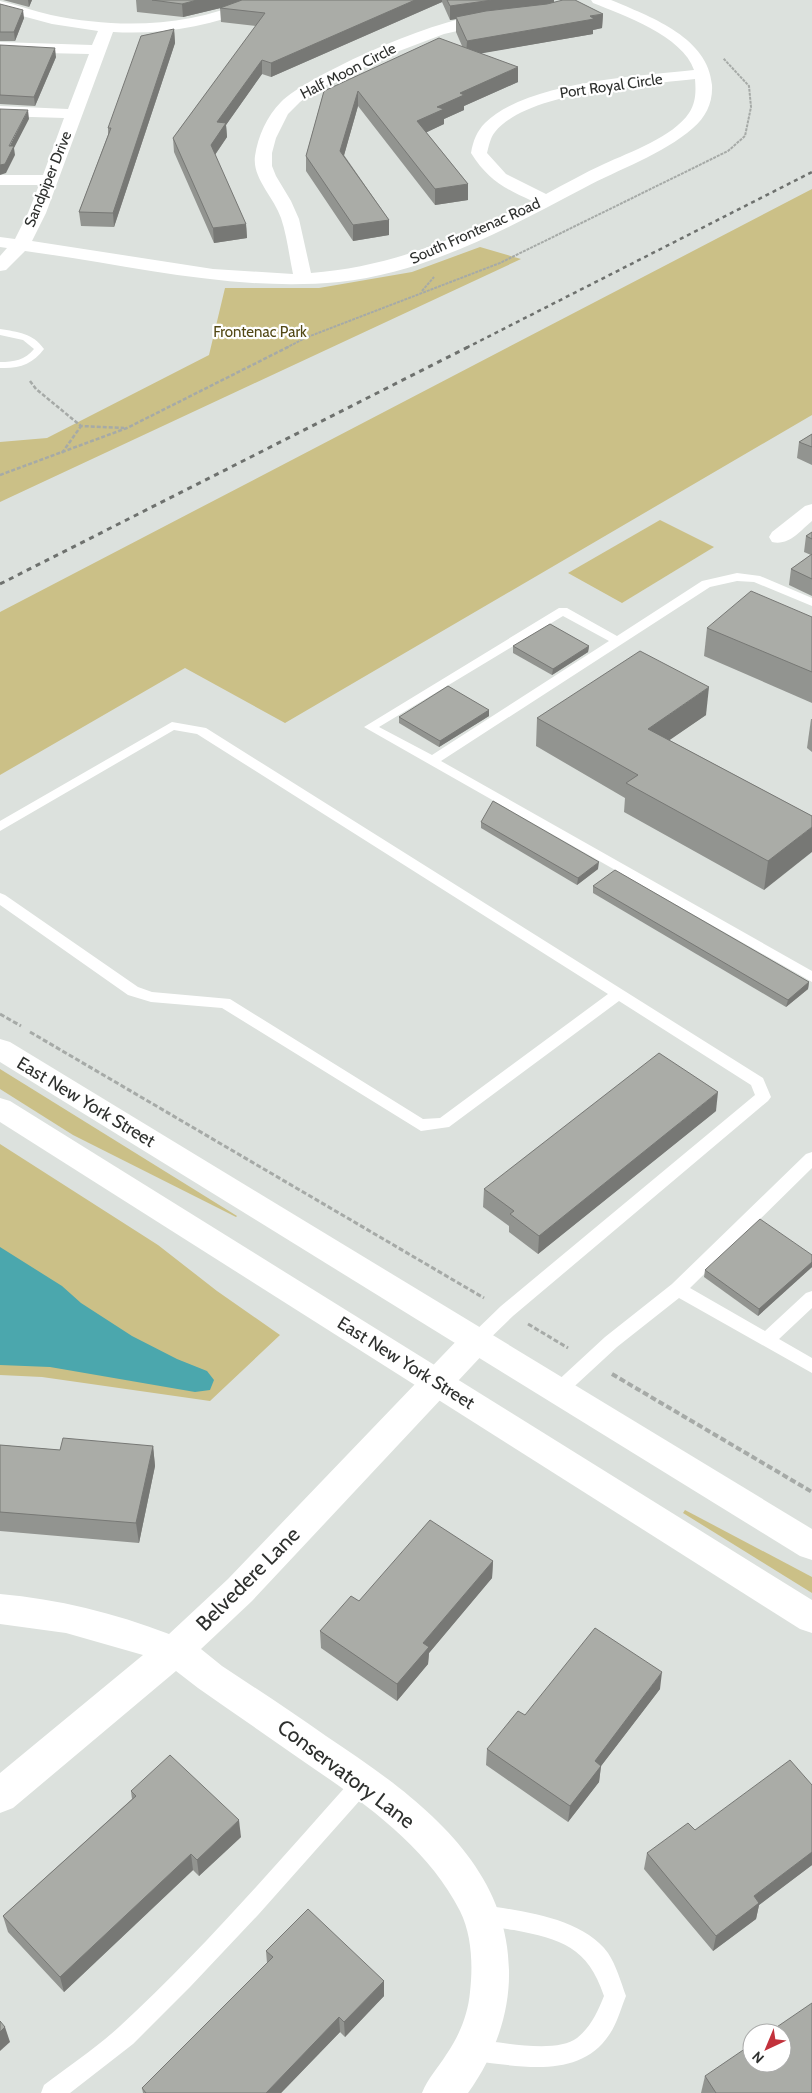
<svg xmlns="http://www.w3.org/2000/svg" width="812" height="2093" viewBox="0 0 812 2093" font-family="Cabin,sans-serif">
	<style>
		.green { fill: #cbc087 }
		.water { fill: #4ba7ad }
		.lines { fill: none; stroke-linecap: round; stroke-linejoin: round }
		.path-far3 { stroke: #a6aaa7; stroke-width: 2; stroke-dasharray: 3 1; stroke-linecap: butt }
		.path-far2 { stroke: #a6aaa7; stroke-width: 2.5; stroke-dasharray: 4 2; stroke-linecap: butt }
		.path-far1 { stroke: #a6aaa7; stroke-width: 3; stroke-dasharray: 5 2.5; stroke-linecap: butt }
		.path { stroke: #a6aaa7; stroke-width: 4; stroke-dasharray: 6 3; stroke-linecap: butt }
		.service { fill: #fff; fill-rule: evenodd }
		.minor { fill: #fff; fill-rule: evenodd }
		.primary { fill: #fff; fill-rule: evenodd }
		.rail-far1 { stroke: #6e716e; stroke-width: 2.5; stroke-dasharray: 4 4; stroke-linecap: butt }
		.rail { stroke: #6e716e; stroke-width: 3; stroke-dasharray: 5 5; stroke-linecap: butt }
		.wall { fill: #929490 }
		.shaded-wall { fill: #777875 }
		.building { fill: #aaaca7; stroke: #777875 }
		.labels { text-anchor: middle; stroke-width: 4.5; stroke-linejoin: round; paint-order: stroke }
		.far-street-label { font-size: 15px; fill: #2e302e; stroke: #fff }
		.far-park-label { font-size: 15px; fill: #524815; stroke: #fff }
		.street-label { font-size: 18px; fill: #2e302e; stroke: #fff }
		.near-street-label { font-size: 21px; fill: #2e302e; stroke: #fff }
	</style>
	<rect width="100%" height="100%" fill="#dce1dd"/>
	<g class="green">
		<polygon points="812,189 812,415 285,723 185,668 0,775 0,612"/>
		<polygon points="480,247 521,259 0,502 0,442 47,438 209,355 225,288 319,288 412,272"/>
		<polygon points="660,520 714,547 622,603 568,573"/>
		<polygon points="0,1069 237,1216 236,1217 73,1135 0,1089"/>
		<polygon points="0,1144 158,1245 217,1291 280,1335 210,1401 42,1377 0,1375"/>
		<polygon points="685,1510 812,1577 812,1593 683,1513"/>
	</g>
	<polygon class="water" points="0,1247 62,1286 81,1303 132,1336 177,1359 207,1371 214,1380 210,1390 195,1392 50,1367 0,1365"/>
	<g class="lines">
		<g class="path-far3">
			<polyline points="422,291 434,277"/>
			<polyline points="286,348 305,338 500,263 728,151 745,136 751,107 749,86 723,58"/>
		</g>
		<g class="path-far2">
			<polyline points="30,381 36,389 81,426 124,428"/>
			<polyline points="62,453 81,426"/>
			<polyline points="0,475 127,428 288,347"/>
		</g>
		<g class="path-far1">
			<polyline points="0,1014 21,1026"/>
			<polyline points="30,1032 484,1298"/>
			<polyline points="528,1324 568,1348"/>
		</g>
		<polyline class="path" points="612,1374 812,1492"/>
		<g class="service">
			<path d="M0 329C18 332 33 333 44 349 33 364 19 369 0 368V362C14 362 25 360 34 349L23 340 0 335Z"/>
			<path d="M737 573 760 576 812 598V606L754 582 737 581 710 587 441 761 812 971V982L364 727 559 608H567L617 636 702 581ZM563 616 609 641 432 755 379 727Z"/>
			<polygon points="172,722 206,728 763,1078 771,1097 768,1101 513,1316 482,1346 476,1348 470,1346 468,1341 470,1336 501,1306 755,1095 751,1085 619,1001 449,1127 421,1131 222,1008 151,1002 128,995 0,905 0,893 5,895 138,987 152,992 230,999 423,1119 440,1118 608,994 197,734 174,730 0,831 0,821"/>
			<polygon points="812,1152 812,1168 690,1288 765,1331 806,1293 812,1291 812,1308 779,1339 812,1358 812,1373 679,1298 617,1347 565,1395 559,1397 553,1395 550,1390 553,1385 605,1337 672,1284 806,1154"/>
			<path d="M363 1773 370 1775 373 1782 370 1789 258 1915 190 1987 133 2044 70 2093H41L44 2085C69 2066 96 2048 119 2027 204 1949 279 1861 356 1775Z"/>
			<path d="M483 1905C522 1911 583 1918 608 1953 616 1965 621 1982 626 1996 621 2008 617 2024 609 2035 579 2080 520 2066 474 2061L466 2058 463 2050 466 2042 474 2039C499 2042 557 2054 577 2038 591 2027 598 2011 604 1996 588 1947 561 1939 514 1930 501 1928 488 1927 476 1922L473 1915 476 1908Z"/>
		</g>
		<g class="minor">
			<path d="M250 0H269L267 3C217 25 167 35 113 32L46 213 32 241 213 269 293 274C289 255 287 236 281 218 274 197 252 178 255 156 258 136 267 116 281 102 309 74 460 6 497 16L500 19 497 22 444 34 394 53 316 90 300 102 288 114 276 138 272 153V166L276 176 291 201 299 219 311 273C391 267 462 237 532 201 504 188 488 180 471 153 473 141 477 131 485 123 526 82 638 76 694 70 683 36 623 15 593 3L591 0H611L616 2C653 18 708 38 712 85 713 102 706 117 693 128 662 155 619 169 584 188 508 228 426 273 339 282 233 292 130 265 25 251L6 270 0 271V256L7 248 0 247V237L15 239 28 213 39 185H0V175H43L64 118 0 116V106L68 109 89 54 0 52V42L92 45 98 31 52 24 0 10V1C17 5 34 11 51 15 119 29 186 27 250 0ZM695 79C696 91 696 103 689 113 673 137 630 152 604 164 584 173 565 184 546 194L506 174 487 153C489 146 490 138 495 132 528 91 645 85 695 79Z"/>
			<path d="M812 504V521C800 531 789 546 772 542L769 537 772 532 805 506Z"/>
			<path d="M476 1329 487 1332 492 1341 487 1350 252 1601 201 1649 222 1666C257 1689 292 1712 326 1736 409 1791 508 1860 509 1970 510 2014 494 2057 468 2093H422C428 2078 438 2068 446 2055 459 2036 468 2015 470 1992 473 1966 472 1935 460 1911 426 1844 360 1800 300 1759 266 1735 232 1712 198 1688L176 1671 13 1808 0 1813V1773L143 1655 66 1633 0 1624V1594C58 1599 114 1613 169 1634L228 1579 465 1332Z"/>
		</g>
		<g class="primary">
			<polygon points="0,1039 10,1042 812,1529 812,1560 800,1556 0,1062"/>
			<polygon points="0,1098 10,1101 812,1600 812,1633 800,1629 0,1122"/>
		</g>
		<polyline class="rail-far1" points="466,348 812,172"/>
		<polyline class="rail" points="0,584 468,347"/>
	</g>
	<g class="wall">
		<polygon points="3,0 32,0 29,7"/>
		<polygon points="136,0 554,0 554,2 603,14 602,28 593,30 593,34 481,53 518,82 464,106 464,110 444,119 444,124 426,132 468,184 468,200 435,205 358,106 344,155 389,220 389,235 353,241 306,171 306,156 324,91 462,46 456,32 456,19 450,20 442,2 271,77 262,74 226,125 227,137 215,155 246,224 247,238 214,243 174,152 173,138 256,26 221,22 220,8 183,17 137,12"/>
		<polygon points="0,4 24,18 15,41 0,41"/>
		<polygon points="174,29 175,43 114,227 81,226 79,212 108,135 108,128"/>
		<polygon points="0,45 56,57 35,106 0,104"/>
		<polygon points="812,434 812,465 797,458 799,442"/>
		<polygon points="812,532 812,596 789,585 791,569 811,555 804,552 806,536"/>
		<polygon points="812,617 812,703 704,656 707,628"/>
		<polygon points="513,646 589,646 588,652 552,675 513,653"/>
		<polygon points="489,710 489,716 439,747 399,723 399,717"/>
		<polygon points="706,715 669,740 812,816 764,890 624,812 625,798 536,746 537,718"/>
		<polygon points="811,719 812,719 812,752 807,748"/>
		<polygon points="481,822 598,869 577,885 481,828"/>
		<polygon points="593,886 809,982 808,989 786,1007 593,893"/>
		<polygon points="716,1111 538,1254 509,1232 509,1226 483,1207 484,1189"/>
		<polygon points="812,1255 812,1267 758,1316 704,1277 705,1270"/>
		<polygon points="0,1445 60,1450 153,1446 155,1466 139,1543 0,1531"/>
		<polygon points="493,1561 492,1578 429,1653 428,1664 397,1701 321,1648 320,1631 359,1601"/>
		<polygon points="660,1689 601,1766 599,1782 568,1822 486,1765 487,1749 525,1715"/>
		<polygon points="812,1785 812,1865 759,1905 756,1919 713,1951 644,1869 647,1853 695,1830"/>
		<polygon points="131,1791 241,1837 199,1876 193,1870 64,1992 8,1932 3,1916 132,1799"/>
		<polygon points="266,1951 384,1981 384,1996 345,2037 340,2032 281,2093 143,2093 142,2088 267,1963"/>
		<polygon points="705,2076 812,2093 701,2093"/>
	</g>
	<g class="shaded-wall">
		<polygon points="28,0 32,0 29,7"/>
		<polygon points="197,0 245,0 225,7 183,17 182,4"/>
		<polygon points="415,0 442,0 442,2 271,77 271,63"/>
		<polygon points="492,0 554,0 554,4 456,17 456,19 450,20 450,6"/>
		<polygon points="23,10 24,18 15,41 14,32"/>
		<polygon points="603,14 602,28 593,30 593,34 466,56 467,41"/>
		<polygon points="174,29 175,43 114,227 113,213"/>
		<polygon points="55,48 56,57 35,106 34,97"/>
		<polygon points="262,60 262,74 226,125 227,137 212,159 211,145 217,122"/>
		<polygon points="518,67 518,82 464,106 464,110 444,119 444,124 417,137 417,121 437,107 460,93"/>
		<polygon points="358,91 358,106 341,166 340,151"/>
		<polygon points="28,110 29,119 14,148 15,155 6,173 0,175 0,165"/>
		<polygon points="468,184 468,200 435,205 435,189"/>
		<polygon points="389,220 389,235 353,241 353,225"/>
		<polygon points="246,224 247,238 214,243 213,228"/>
		<polygon points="589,646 588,652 552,675 553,669"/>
		<polygon points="709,687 706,715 645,757 648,729"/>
		<polygon points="489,710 489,716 439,747 440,741"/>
		<polygon points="812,827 812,852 764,890 768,861"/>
		<polygon points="599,862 598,869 577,885 578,878"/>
		<polygon points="809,982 808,989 786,1007 788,1000"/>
		<polygon points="718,1092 716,1111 538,1254 539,1236"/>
		<polygon points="812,1262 812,1267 758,1316 759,1309"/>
		<polygon points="153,1446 155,1466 139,1543 136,1523"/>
		<polygon points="493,1561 492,1578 429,1653 428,1664 397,1701 397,1684 423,1643"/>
		<polygon points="662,1672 660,1689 601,1766 599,1782 568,1822 570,1806 595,1761"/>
		<polygon points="239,1820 241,1837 199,1876 197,1860"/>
		<polygon points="812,1852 812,1865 759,1905 756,1919 713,1951 716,1936 754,1896"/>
		<polygon points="191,1854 193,1870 64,1992 60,1977"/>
		<polygon points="384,1981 384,1996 345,2037 344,2022"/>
		<polygon points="339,2017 340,2032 281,2093 266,2093"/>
		<polygon points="5,2027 10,2042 0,2051 0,2032"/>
	</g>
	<g class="building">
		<polygon points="152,0 197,0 182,4"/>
		<polygon points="242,0 415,0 271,63 262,60 217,122 226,123 211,145 246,224 213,228 173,138 265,13 220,8"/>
		<polygon points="447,0 492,0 450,6"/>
		<polygon points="563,0 575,0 603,14 590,16 594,19 467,41 456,17 486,11 547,4"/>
		<polygon points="0,4 23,10 14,32 0,32"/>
		<polygon points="174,29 113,213 79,212 111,128 108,128 141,36"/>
		<polygon points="439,38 518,67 460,93 464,95 437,107 444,109 417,121 468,184 435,189 358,91 340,151 389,220 353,225 306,156 324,91"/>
		<polygon points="0,45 55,48 34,97 0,95"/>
		<polygon points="0,109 28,110 9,146 14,146 5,164 0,165"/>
		<polygon points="812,434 812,447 799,442"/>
		<polygon points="812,532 812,539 806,536"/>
		<polygon points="812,554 812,579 791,569"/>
		<polygon points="751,591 812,617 812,672 707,628"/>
		<polygon points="550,624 589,646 553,669 513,646"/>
		<polygon points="640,651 709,687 648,729 812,816 812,827 768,861 626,783 638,775 537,718"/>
		<polygon points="448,686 489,710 440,741 399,717"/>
		<polygon points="493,801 599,862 578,878 481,822"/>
		<polygon points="615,870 809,982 788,1000 593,886"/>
		<polygon points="659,1053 718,1092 539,1236 510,1214 514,1211 484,1189"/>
		<polygon points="760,1219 812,1255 812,1262 759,1309 705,1270"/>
		<polygon points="63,1438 153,1446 136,1523 0,1512 0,1445 60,1450"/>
		<polygon points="430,1520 493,1561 423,1643 429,1647 397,1684 320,1631 351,1596 359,1601"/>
		<polygon points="595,1628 662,1672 595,1761 601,1766 570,1806 487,1749 518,1711 525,1715"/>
		<polygon points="170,1755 239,1820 197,1860 191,1854 60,1977 3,1916 136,1796 131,1791"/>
		<polygon points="790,1760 812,1785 812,1852 754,1896 759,1903 716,1936 647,1853 688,1823 695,1830"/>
		<polygon points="308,1909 384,1981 344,2022 339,2017 266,2093 146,2093 142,2088 273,1957 266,1951"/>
		<polygon points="812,2003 812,2093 716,2093 705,2076 752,2044 752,2063 782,2063 782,2033 768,2033"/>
		<polygon points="0,2021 5,2027 0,2032"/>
	</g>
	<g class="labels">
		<g class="far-street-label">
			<text transform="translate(348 71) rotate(-27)" y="5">Half Moon Circle</text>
			<text transform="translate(611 86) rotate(-8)" y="5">Port Royal Circle</text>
			<text transform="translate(48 179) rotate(-68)" y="5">Sandpiper Drive</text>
			<text transform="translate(475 231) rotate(-24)" y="5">South Frontenac Road</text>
		</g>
		<g class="far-park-label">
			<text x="260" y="337">Frontenac Park</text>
		</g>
		<g class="street-label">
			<text transform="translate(86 1102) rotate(31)" y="6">East New York Street</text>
			<text transform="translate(406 1363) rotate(32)" y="6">East New York Street</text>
		</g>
		<g class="near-street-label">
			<text transform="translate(248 1579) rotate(-45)" y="7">Belvedere Lane</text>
			<text transform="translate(346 1774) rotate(37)" y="7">Conservatory Lane</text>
		</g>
	</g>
	<g transform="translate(767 2048) rotate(224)"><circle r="24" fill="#ffffff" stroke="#abacab"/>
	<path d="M0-4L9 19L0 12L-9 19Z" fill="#c2323c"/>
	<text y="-8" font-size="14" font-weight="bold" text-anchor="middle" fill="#2e302e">N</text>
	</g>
</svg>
